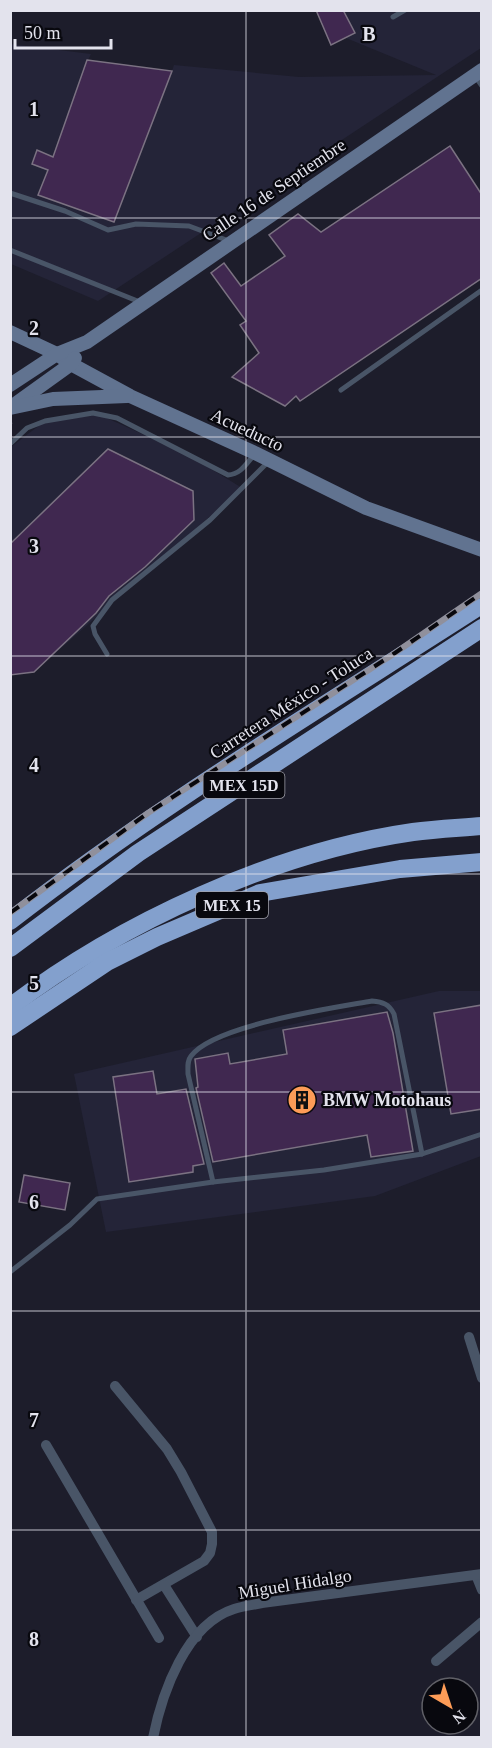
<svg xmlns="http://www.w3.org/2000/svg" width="492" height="1748" viewBox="0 0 492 1748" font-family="'Times New Roman',serif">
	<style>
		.built { fill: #242438 }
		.building { fill: #402850; stroke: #7b7282; stroke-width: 1.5 }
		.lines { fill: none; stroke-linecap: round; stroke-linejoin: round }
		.path { stroke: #6f6f7b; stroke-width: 2; stroke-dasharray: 3 4.5; stroke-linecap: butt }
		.service { stroke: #495567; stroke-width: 5 }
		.minor { stroke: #495567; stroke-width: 10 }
		.secondary { stroke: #617390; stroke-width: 14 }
		.motorway { stroke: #83a0cd; stroke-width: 18 }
		.rail-casing { stroke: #90909c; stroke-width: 6 }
		.rail { stroke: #08080e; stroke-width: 4; stroke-dasharray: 11; stroke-linecap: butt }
		.grid { fill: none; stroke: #e3e3ed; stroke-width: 1.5; stroke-opacity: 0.55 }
		.labels { text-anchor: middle; stroke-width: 4.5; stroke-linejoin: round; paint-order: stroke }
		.shield { fill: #08080e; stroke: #a1a1aa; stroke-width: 1.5 }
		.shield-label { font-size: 16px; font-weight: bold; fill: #e3e3ed }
		.street-label { font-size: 18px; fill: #e3e3ed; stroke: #08080e }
		.poi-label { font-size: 18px; font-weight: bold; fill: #e3e3ed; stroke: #08080e; text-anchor: start }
		.grid-label { font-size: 20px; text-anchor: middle; font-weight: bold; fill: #e3e3ed; stroke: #08080e; stroke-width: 4.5; stroke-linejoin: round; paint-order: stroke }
	</style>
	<rect width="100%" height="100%" fill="#1d1d2b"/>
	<g class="built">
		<polygon points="316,11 481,11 481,48 98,301 11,264 11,44 91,54 88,60 172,71 174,65 299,77 436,75 346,38 331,45"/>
		<polygon points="100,415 187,454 242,488 34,672 11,675 11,447 45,421"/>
		<polygon points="439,991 481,991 481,1156 375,1196 106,1232 74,1074"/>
	</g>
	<g class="building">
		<polygon points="316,10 343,10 355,33 331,45"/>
		<polygon points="87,60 172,71 114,222 38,195 48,170 32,164 37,150 53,157"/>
		<polygon points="450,146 482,195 482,278 300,401 296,396 285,406 232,377 259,353 240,325 246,321 211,273 224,263 241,286 285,256 269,235 298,214 321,232"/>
		<polygon points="108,449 193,491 194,520 145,567 109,596 96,613 34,672 10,675 10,544"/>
		<polygon points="482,1005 482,1109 451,1114 434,1013"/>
		<polygon points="387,1012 393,1033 413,1151 371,1157 367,1135 213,1162 196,1088 198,1087 195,1059 228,1053 230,1064 287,1054 283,1030"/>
		<polygon points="153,1071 157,1094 186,1089 204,1164 193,1166 193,1172 129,1182 113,1077"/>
		<polygon points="24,1175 70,1183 65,1210 19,1202"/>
	</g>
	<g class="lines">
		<polyline class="path" points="10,425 12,422"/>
		<g class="service">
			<polyline points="393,17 405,10"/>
			<polyline points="475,76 482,86"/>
			<polyline points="10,193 65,211 108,230 136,224 189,226 229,241"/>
			<polyline points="10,250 140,302"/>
			<polyline points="341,390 482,290"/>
			<path d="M10 444 27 428 45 421 93 413 117 418 228 475C241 474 246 464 254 455"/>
			<polyline points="107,654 95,634 93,626 112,600 210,520 268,462"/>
			<path d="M213 1182 188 1074C188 1067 187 1061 191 1056 214 1025 333 1008 372 1001 383 1002 389 1004 394 1014L422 1154 482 1134"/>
			<polyline points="10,1272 70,1225 97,1199 213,1182 324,1170 422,1154"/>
		</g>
		<g class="minor">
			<polyline points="469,1337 482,1378"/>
			<polyline points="115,1386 167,1449 181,1472 212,1532 212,1544 210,1553 204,1561 136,1600"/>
			<polyline points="46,1445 159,1638"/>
			<polyline points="476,1575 482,1590"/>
			<polyline points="164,1585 197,1637"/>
			<polyline points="436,1661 482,1622"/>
			<path d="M153 1738C162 1693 186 1624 234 1609 243 1606 253 1605 262 1603L482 1574"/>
		</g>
		<g class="secondary">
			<polyline points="10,332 57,354 71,364 130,396 255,453 366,508 482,550"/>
			<polyline points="10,385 57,354 87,342 482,70"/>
			<polyline points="14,405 71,364 75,358"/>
			<polyline points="10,408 53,399 127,396"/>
		</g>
		<g class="motorway">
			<path d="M10 921C159 805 321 708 478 607"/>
			<polyline points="10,948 138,853 482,628"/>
			<path d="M10 1007C122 922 274 852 413 832 436 829 459 828 482 826"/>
			<polyline points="10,1027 107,962 157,937 260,893 400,869 482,862"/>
		</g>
		<g class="rail-casing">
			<polyline id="rail" points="10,913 148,813 392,655 482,593"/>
		</g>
		<use href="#rail" class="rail"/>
	</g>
	<path class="grid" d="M246 10V1738M10 218H482M10 437H482M10 656H482M10 874H482M10 1092H482M10 1311H482M10 1530H482"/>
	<defs>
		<g id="building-disc" transform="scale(1.5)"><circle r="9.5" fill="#fd9c57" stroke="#08080e"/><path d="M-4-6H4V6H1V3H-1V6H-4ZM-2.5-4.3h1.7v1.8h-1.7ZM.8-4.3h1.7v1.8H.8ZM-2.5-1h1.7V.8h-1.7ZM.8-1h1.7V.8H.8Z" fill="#111"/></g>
	</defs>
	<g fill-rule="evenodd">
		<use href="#building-disc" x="302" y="1100"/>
	</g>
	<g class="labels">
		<g class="shield">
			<rect x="203.5" y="772" width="81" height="26" rx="4.5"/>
			<rect x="196" y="892" width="72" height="26" rx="4.5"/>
		</g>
		<g class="shield-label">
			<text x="244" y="791">MEX 15D</text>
			<text x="232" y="911">MEX 15</text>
		</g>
		<g class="street-label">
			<text transform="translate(274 190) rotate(-34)" y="6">Calle 16 de Septiembre</text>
			<text transform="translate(247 430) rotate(25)" y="6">Acueducto</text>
			<text transform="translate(291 703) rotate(-33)" y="6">Carretera México - Toluca</text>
			<text transform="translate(295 1584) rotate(-9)" y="6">Miguel Hidalgo</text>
		</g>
		<g class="poi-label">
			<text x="323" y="1106">BMW Motohaus</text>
		</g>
	</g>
	<g class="grid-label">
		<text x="369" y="41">B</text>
		<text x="34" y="116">1</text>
		<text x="34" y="335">2</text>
		<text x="34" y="553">3</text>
		<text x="34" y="772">4</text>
		<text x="34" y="990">5</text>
		<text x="34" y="1209">6</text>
		<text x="34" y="1427">7</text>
		<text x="34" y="1646">8</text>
	</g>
	<rect width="492" height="1748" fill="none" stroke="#e3e3ed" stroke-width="24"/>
	<g transform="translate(450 1706) rotate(141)"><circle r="28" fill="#08080e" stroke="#606067" stroke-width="1.5"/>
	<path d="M0-4.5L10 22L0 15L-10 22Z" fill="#fd9c57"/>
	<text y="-9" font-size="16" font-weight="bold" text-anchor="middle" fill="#e3e3ed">N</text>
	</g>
	<path d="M15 39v9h96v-9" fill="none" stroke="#e3e3ed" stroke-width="3"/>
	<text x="24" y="39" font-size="18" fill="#e3e3ed" stroke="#08080e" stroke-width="4.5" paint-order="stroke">50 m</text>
</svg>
